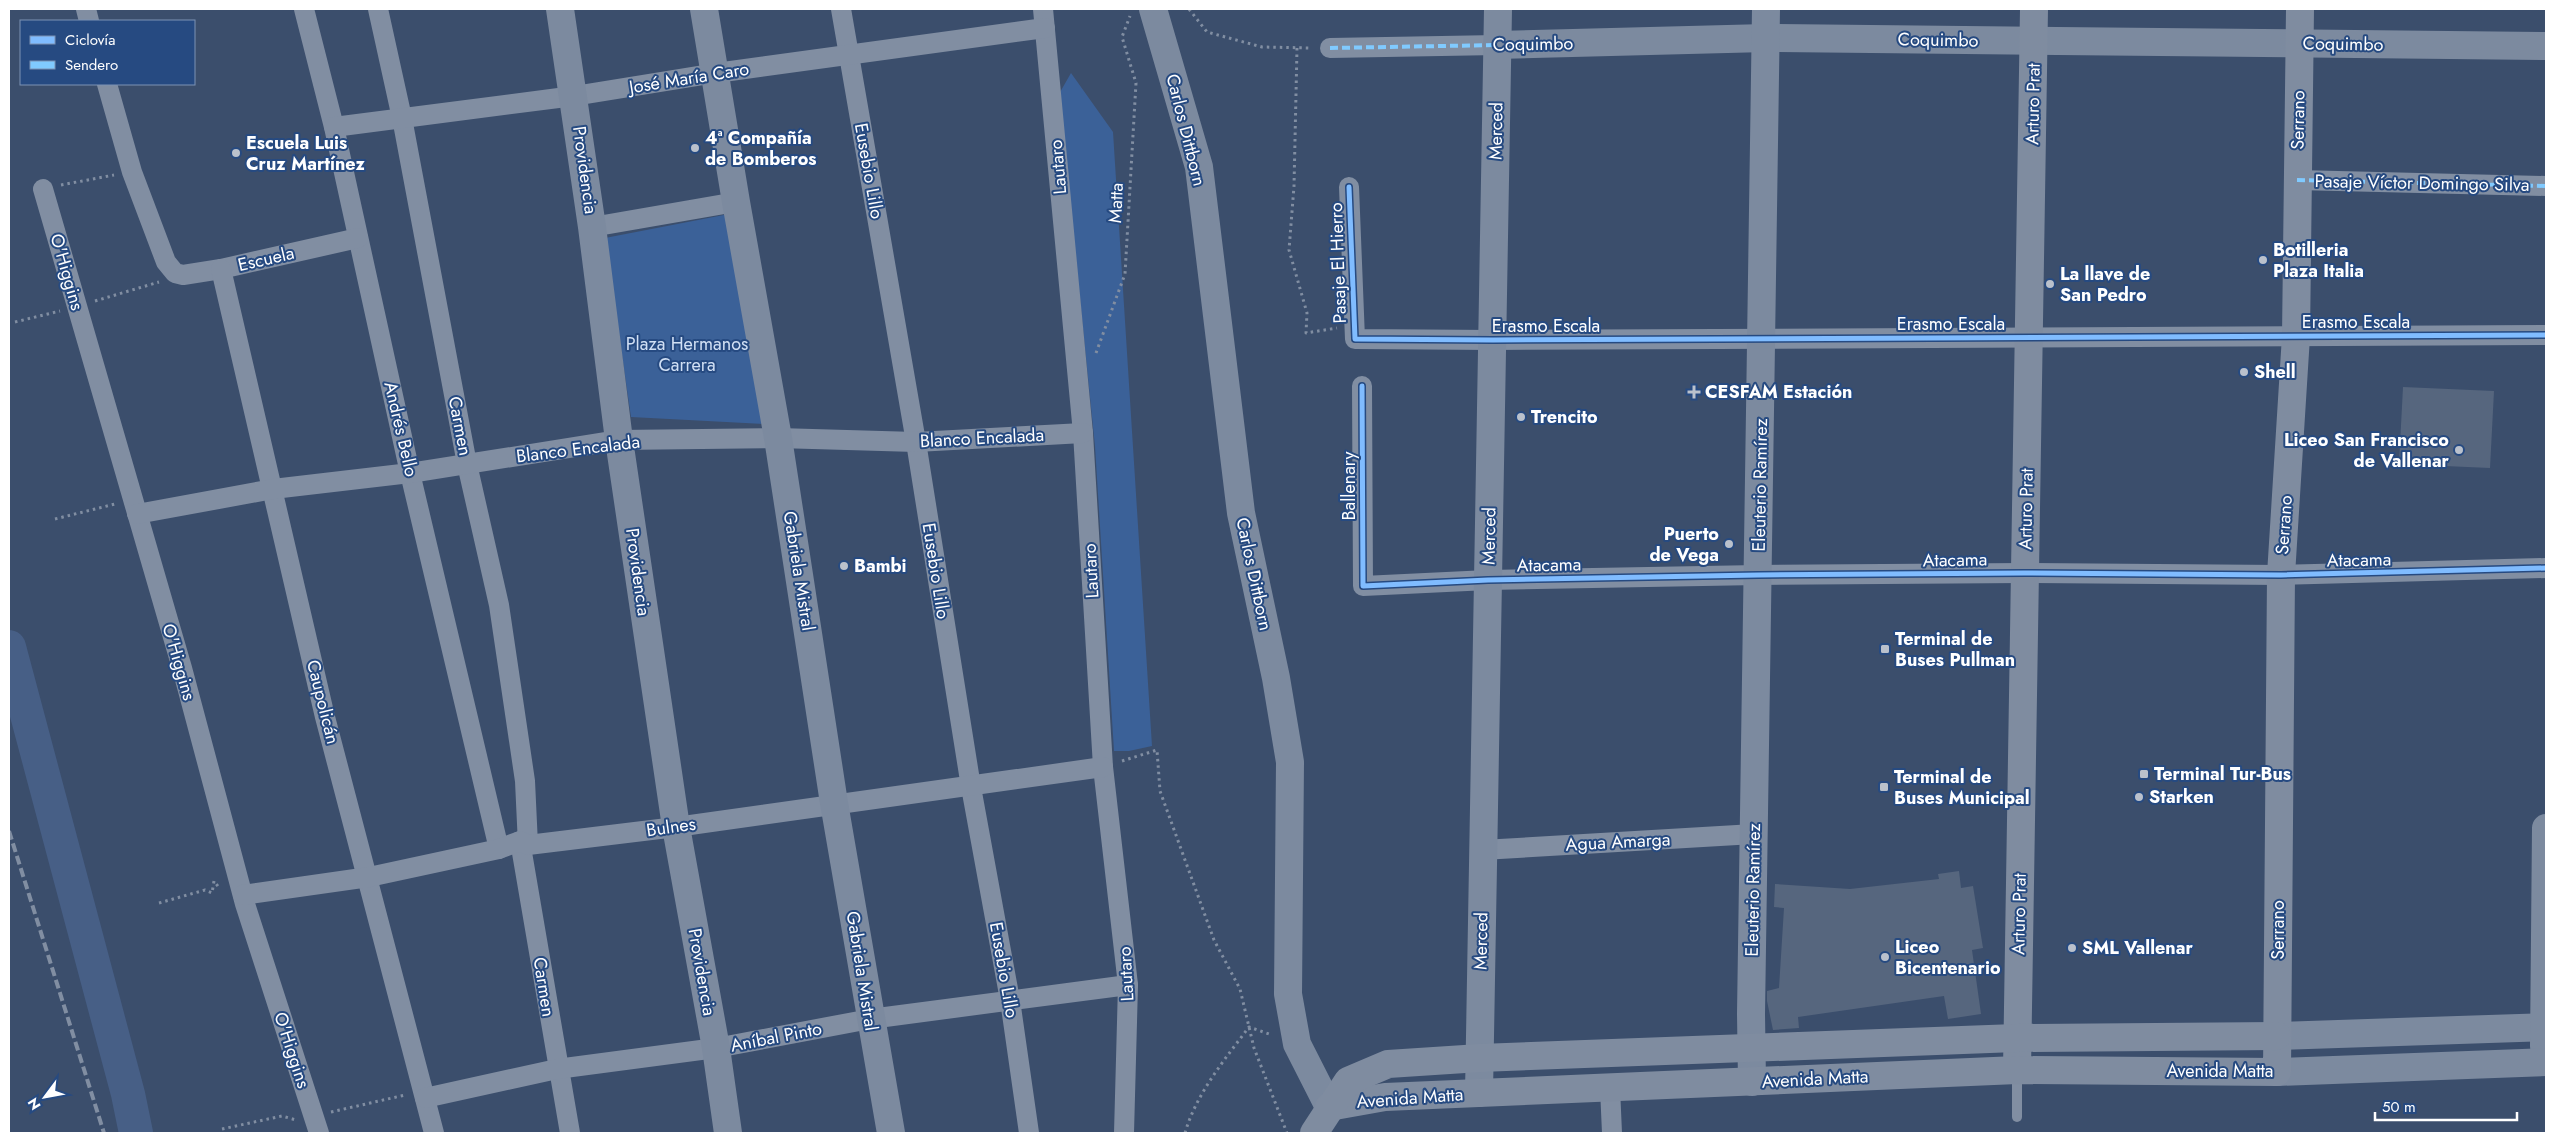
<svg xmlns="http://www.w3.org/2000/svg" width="2555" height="1142" viewBox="0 0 2555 1142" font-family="Jost,sans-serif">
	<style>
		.green { fill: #3b6198 }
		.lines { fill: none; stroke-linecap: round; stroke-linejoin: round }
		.river { stroke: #475f86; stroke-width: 34 }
		.building { fill: #56667e }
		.path { stroke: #818ea2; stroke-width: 3; stroke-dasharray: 2.5 4; stroke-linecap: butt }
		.lane { stroke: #818ea2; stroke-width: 10 }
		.street { stroke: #818ea2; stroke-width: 20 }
		.secondary { stroke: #7c8a9f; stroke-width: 28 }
		.primary { stroke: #7f8ca0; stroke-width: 28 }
		.rail { stroke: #818ea2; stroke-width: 4; stroke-dasharray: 9 4; stroke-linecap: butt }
		.quiet { stroke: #80caff; stroke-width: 4; stroke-dasharray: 8 4; stroke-linecap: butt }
		.cycleway-casing { stroke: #264a81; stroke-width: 8 }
		.cycleway { stroke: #80bcff; stroke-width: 5 }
		.poi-dot { fill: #bac1cc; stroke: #264a81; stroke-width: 2 }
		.labels { text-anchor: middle; stroke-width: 4; stroke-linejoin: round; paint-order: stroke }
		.street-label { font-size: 18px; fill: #fff; stroke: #264a81 }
		.poi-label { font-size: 18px; font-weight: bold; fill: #fff; stroke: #264a81; text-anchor: start }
		.park-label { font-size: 18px; fill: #d1e0f5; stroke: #264a81 }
	</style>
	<rect width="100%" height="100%" fill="#3b4e6c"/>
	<g class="green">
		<polygon points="1071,73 1113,132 1152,746 1129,751 1114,751 1095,446 1059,94"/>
		<polygon points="729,214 764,424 631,417 605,238"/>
	</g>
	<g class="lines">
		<polyline class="river" points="9,647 128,1094 136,1133"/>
	</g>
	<g class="building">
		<polygon points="2403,387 2494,391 2490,468 2399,464"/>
		<polygon points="1959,871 1961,888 1973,886 1983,948 1972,950 1981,1014 1948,1019 1944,996 1798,1017 1799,1028 1773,1030 1767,1001 1767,991 1779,988 1784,908 1774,907 1775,884 1850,889 1939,879 1938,874"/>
	</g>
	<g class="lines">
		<g class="path">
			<polyline points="1189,9 1207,32 1262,47 1312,48"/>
			<polyline points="1297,48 1294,186 1289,250 1307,313 1306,333 1337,328"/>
			<polyline points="61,185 114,175"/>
			<polyline points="95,301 159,282"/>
			<polyline points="15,322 60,311"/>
			<polyline points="1096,353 1125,274 1136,83 1122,37 1130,16"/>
			<polyline points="55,519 115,504"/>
			<polyline points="1122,761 1157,750 1160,791 1214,940 1240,989 1254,1048 1287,1133"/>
			<polyline points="159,903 205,890 212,893 214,881 220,889"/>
			<polyline points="331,1112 405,1095"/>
			<polyline points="222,1129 282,1116 296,1120"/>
			<path d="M1185 1133C1196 1094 1225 1059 1249 1027L1272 1035"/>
		</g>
		<polyline class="lane" points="2017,1117 2017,1071"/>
		<g class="street">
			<polyline points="86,9 89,21"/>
			<polyline points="304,9 334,127 410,473 499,849"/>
			<polyline points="378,9 402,118 467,464 499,605 525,781 528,845"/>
			<polyline points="841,9 916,442 971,787 1010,1000 1029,1133"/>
			<polyline points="1043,9 1083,433 1103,767 1128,985 1124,1133"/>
			<polyline points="1330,48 1497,45"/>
			<polyline points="107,84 132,172 166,262 175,273 183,275 221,269 358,238"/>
			<polyline points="334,127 574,96 716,73 1045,28"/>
			<polyline points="2297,180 2546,186"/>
			<polyline points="1349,187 1355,339 1493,340 2546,335"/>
			<polyline points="43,189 182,668 245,904 319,1133"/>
			<polyline points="592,227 736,202"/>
			<polyline points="221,269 325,717 434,1133"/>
			<polyline points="1362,386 1363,586 1488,580 1758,575 2024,573 2281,575 2546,568"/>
			<polyline points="137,514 273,489 410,473 619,440 778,438 916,442 1083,433"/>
			<polyline points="520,841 570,1133"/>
			<polyline points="1482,850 1754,834"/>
			<polyline points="243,895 369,877 499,849 520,841 528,845 676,827 1103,767"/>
			<polyline points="1610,1088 1612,1133"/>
			<polyline points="425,1098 557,1069 716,1048 870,1019 1128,985"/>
		</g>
		<g class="secondary">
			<polyline points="560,9 592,227 619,440 676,827 716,1048 728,1133"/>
			<polyline points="704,9 736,202 778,438 834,803 891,1133"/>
			<polyline points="1153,9 1199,167 1241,513 1276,678 1290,762 1288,994 1297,1044 1329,1107"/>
			<polyline points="1497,45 1766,38 2546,46"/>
			<polyline points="2277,1036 2546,1027"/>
			<polyline points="2544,1046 2546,828"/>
			<polyline points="2277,1072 2546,1062"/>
			<polyline points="1752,1082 1751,1014 1766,9"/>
			<polyline points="1479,1093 1498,9"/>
		</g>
		<g class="primary">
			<polyline points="2017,1070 2034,9"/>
			<polyline points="1329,1107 1385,1097 2017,1070 2277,1072 2281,575 2296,336 2300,9"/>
			<polyline points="1314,1133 1348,1081 1388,1064 1480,1058 2016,1038 2277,1036"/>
		</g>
		<polyline class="rail" points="9,831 104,1133"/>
		<g class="quiet">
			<polyline points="1330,48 1497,45"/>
			<polyline points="2297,180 2546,186"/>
		</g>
		<g class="cycleway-casing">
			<g id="cycleway">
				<polyline points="1349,187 1355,339 1493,340 2546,335"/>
				<polyline points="1362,386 1363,586 1488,580 1758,575 2024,573 2281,575 2546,568"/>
			</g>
		</g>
		<use href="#cycleway" class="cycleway"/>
	</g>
	<g class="poi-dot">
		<circle cx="695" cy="148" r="5"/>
		<circle cx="236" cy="153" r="5"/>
		<circle cx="2263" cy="260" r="5"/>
		<circle cx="2050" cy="284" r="5"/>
		<circle cx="2244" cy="372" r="5"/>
		<path d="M1691.5 384.5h5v5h5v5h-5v5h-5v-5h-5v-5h5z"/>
		<circle cx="1521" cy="417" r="5"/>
		<circle cx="2459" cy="450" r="5"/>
		<circle cx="1729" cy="544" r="5"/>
		<circle cx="844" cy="566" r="5"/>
		<rect x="1880" y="644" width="10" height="10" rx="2.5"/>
		<rect x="2139" y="769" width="10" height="10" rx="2.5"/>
		<rect x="1879" y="782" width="10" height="10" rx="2.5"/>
		<circle cx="2139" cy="797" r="5"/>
		<circle cx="2072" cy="948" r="5"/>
		<circle cx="1885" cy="957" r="5"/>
	</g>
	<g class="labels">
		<g class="street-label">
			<text transform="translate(1938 40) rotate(1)" y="6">Coquimbo</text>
			<text transform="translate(1533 44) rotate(-1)" y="6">Coquimbo</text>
			<text transform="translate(2343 44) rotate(1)" y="6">Coquimbo</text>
			<text transform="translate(689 78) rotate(-9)" y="6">José María Caro</text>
			<text transform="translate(2033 104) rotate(-89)" y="6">Arturo Prat</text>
			<text transform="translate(2298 120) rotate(-89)" y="6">Serrano</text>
			<text transform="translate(1186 130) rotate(76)" y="6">Carlos Dittborn</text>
			<text transform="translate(1496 131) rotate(-89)" y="6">Merced</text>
			<text transform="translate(1058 167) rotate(-95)" y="6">Lautaro</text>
			<text transform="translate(585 170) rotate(82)" y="6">Providencia</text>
			<text transform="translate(869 171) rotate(80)" y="6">Eusebio Lillo</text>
			<text transform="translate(2422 183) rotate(1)" y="6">Pasaje Víctor Domingo Silva</text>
			<text transform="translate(1116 203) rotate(-87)" y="6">Matta</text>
			<text transform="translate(266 259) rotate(-13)" y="6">Escuela</text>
			<text transform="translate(1338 263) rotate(-92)" y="6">Pasaje El Hierro</text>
			<text transform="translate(67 272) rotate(74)" y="6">O'Higgins</text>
			<text x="2356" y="328">Erasmo Escala</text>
			<text x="1951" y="330">Erasmo Escala</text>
			<text x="1546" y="332">Erasmo Escala</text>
			<text transform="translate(460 426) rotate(79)" y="6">Carmen</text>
			<text transform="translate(401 429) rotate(77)" y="6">Andrés Bello</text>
			<text transform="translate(982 438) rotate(-3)" y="6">Blanco Encalada</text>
			<text transform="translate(578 449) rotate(-7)" y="6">Blanco Encalada</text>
			<text transform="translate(1760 485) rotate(-89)" y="6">Eleuterio Ramírez</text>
			<text transform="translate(1349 486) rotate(-90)" y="6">Ballenary</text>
			<text transform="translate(2026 509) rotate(-89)" y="6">Arturo Prat</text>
			<text transform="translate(2284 525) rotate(-86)" y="6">Serrano</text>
			<text transform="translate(1489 536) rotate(-89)" y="6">Merced</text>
			<text transform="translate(1955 560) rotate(-1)" y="6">Atacama</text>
			<text transform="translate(2359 560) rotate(-1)" y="6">Atacama</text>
			<text transform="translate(1549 565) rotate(-1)" y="6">Atacama</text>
			<text transform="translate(799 571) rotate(81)" y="6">Gabriela Mistral</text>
			<text transform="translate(936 571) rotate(81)" y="6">Eusebio Lillo</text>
			<text transform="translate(1091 571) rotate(-93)" y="6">Lautaro</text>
			<text transform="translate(638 572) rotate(82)" y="6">Providencia</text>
			<text transform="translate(1254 574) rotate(78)" y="6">Carlos Dittborn</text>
			<text transform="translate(179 662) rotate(74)" y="6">O'Higgins</text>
			<text transform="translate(323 702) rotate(76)" y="6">Caupolicán</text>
			<text transform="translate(671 827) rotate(-8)" y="6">Bulnes</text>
			<text transform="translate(1618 842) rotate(-3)" y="6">Agua Amarga</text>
			<text transform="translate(1753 890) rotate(-89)" y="6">Eleuterio Ramírez</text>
			<text transform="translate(2019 914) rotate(-89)" y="6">Arturo Prat</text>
			<text transform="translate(2278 930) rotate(-90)" y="6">Serrano</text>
			<text transform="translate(1481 941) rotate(-89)" y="6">Merced</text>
			<text transform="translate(1004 970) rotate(80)" y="6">Eusebio Lillo</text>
			<text transform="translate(862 971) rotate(81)" y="6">Gabriela Mistral</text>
			<text transform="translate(702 972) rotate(80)" y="6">Providencia</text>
			<text transform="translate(1126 974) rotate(-93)" y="6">Lautaro</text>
			<text transform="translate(544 987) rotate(81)" y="6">Carmen</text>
			<text transform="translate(776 1037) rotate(-11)" y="6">Aníbal Pinto</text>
			<text transform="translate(292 1050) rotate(72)" y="6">O'Higgins</text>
			<text x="2220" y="1077">Avenida Matta</text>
			<text transform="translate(1815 1079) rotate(-3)" y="6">Avenida Matta</text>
			<text transform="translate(1410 1098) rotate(-4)" y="6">Avenida Matta</text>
		</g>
		<g class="poi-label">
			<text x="705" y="144">4ª Compañía<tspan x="705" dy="21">de Bomberos</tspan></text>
			<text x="246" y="149">Escuela Luis<tspan x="246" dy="21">Cruz Martínez</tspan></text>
			<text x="2273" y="256">Botilleria<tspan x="2273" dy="21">Plaza Italia</tspan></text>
			<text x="2060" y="280">La llave de<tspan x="2060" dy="21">San Pedro</tspan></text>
			<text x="2254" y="378">Shell</text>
			<text x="1705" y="398">CESFAM Estación</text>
			<text x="1531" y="423">Trencito</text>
			<text x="2449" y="446" text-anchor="end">Liceo San Francisco<tspan x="2449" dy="21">de Vallenar</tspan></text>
			<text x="1719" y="540" text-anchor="end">Puerto<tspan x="1719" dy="21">de Vega</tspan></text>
			<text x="854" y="572">Bambi</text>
			<text x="1895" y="645">Terminal de<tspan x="1895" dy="21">Buses Pullman</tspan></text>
			<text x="2154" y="780">Terminal Tur-Bus</text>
			<text x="1894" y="783">Terminal de<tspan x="1894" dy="21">Buses Municipal</tspan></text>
			<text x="2149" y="803">Starken</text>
			<text x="1895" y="953">Liceo<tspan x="1895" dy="21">Bicentenario</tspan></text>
			<text x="2082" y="954">SML Vallenar</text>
		</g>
		<g class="park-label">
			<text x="687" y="350">Plaza Hermanos<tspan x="687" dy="21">Carrera</tspan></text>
		</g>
	</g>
	<rect width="2555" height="1142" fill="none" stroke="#ffffff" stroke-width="20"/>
	<rect x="20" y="20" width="175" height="65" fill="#264a81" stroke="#7d92b3"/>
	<rect x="30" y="36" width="25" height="8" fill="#80bcff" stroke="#7d92b3"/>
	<text x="65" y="45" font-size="15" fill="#ffffff">Ciclovía</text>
	<rect x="30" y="61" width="25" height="8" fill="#80caff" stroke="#7d92b3"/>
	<text x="65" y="70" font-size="15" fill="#ffffff">Sendero</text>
	<g transform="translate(45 1097) rotate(238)" stroke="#264a81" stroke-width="4" paint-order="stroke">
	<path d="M0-4L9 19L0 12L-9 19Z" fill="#ffffff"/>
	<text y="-8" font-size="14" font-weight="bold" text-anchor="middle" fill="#ffffff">N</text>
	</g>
	<path d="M2375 1112v8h142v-8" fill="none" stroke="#ffffff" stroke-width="2.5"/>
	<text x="2382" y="1112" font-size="15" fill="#ffffff" stroke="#264a81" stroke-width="4" paint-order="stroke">50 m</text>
</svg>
